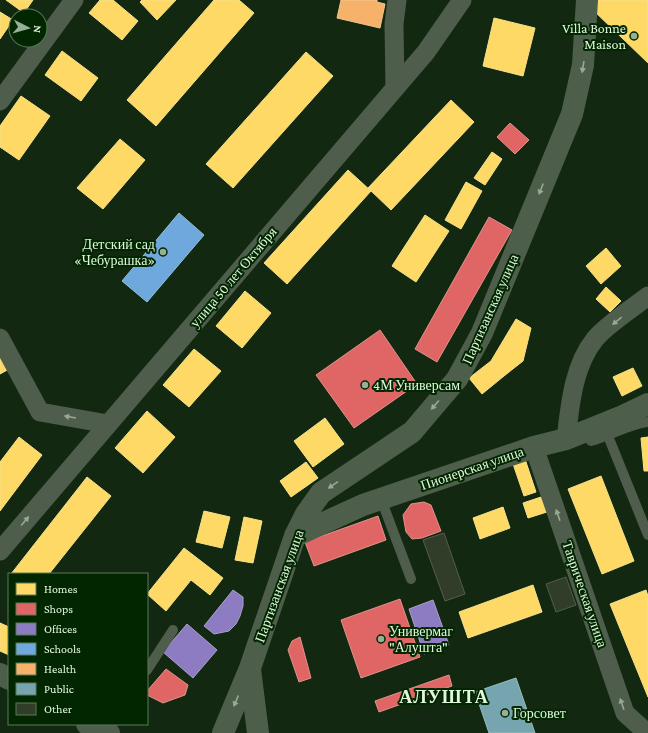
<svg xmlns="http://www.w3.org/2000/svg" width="648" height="733" viewBox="0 0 648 733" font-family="'Crimson Pro',serif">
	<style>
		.homes { fill: #ffd966; stroke: #f6e28a }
		.shops { fill: #e06666; stroke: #e0928a }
		.offices { fill: #8e7cc3; stroke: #a7a1cb }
		.schools { fill: #6fa8dc; stroke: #91c0dc }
		.health { fill: #f6b26b; stroke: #f0c78d }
		.public { fill: #76a5af; stroke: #96bebd }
		.building { fill: #313d28; stroke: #535f4a }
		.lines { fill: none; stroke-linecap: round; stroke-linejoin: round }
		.service { stroke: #4e5d4c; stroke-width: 10 }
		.minor { stroke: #4e5d4c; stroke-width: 19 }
		.secondary { stroke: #4d5f4a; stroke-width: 22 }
		.oneway { fill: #97ab94 }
		.oneway2 { fill: #98aa94 }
		.poi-dot { fill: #99af95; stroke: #022700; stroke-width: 1.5 }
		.labels { text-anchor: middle; stroke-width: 4; stroke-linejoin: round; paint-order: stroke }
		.poi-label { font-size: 14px; fill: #e1f7dd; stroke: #022700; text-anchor: start }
		.street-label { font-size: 14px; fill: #e1f7dd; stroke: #022700 }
		.district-label { font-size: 18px; font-weight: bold; letter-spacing: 1px; fill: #e1f7dd; stroke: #022700 }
	</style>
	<rect width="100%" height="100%" fill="#132810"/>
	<g class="homes">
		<polygon points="6,0 33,0 24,13"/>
		<polygon points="100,0 113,0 138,21 122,40 89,13"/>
		<polygon points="142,0 176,0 157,20 140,2"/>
		<polygon points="214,0 239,0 254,13 156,126 127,100"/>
		<polygon points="594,0 648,0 648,63 592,9"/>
		<polygon points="0,12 13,20 0,39"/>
		<polygon points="494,18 535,28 523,76 483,66"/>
		<polygon points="62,51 98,78 81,101 45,75"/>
		<polygon points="306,52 333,76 233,188 206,164"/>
		<polygon points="21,96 50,116 19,160 0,147 0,126"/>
		<polygon points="451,100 474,122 391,210 368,188"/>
		<polygon points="120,139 145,160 103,209 77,188"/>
		<polygon points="492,152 502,159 485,185 474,178"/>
		<polygon points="348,170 371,191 287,284 264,263"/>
		<polygon points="466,182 482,191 461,229 445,220"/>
		<polygon points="425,215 449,231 416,282 392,266"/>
		<polygon points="606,248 621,266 601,284 586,266"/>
		<polygon points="606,287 621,301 610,312 596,299"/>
		<polygon points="245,291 271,313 242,348 216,326"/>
		<polygon points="516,319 531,328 523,361 504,376 491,361"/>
		<polygon points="0,348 11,368 0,374"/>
		<polygon points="194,349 221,371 189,407 163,385"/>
		<polygon points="491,361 504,376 482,394 469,378"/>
		<polygon points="633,368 642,386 622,396 613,377"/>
		<polygon points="147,411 175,437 143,473 115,448"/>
		<polygon points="325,418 344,444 313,467 294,441"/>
		<polygon points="19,437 42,455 0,511 0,462"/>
		<polygon points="648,437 648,471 644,471 641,438"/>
		<polygon points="525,459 536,492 524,496 513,464"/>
		<polygon points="306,462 318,478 291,497 280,481"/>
		<polygon points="601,476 634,561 602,574 568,489"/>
		<polygon points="87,477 111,496 49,574 11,574"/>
		<polygon points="541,497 547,512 528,518 523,503"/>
		<polygon points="503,507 510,528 480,539 473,518"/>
		<polygon points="204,511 230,517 222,548 196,542"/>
		<polygon points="244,517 262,521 253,563 235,560"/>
		<polygon points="184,548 223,578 210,595 191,580 166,611 147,594"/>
		<polygon points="533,585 542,612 468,638 459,612"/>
		<polygon points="646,590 648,596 648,697 610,604"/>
		<polygon points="0,623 9,627 9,655 0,651"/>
	</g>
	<g class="shops">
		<polygon points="510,123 529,140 515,154 497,137"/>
		<polygon points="489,217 512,230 437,362 415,349"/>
		<polygon points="380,330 417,384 354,428 316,375"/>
		<polygon points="424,502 431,505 441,531 422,538 412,539 406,532 403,515 411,504"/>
		<polygon points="378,516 386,540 314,566 305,542"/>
		<polygon points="400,599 420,657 361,678 341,620"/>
		<polygon points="300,637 311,678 299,682 288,650 292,641"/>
		<polygon points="166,669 188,685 185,695 163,703 147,695 147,691"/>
		<polygon points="449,675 452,686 379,712 375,701"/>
	</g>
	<g class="offices">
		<polygon points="233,590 243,597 243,606 240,616 236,624 229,631 214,634 204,626"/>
		<polygon points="433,600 449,645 424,654 409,609"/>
		<polygon points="187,624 217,650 193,678 163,652"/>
	</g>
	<polygon class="schools" points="179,213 204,235 147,302 122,281"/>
	<polygon class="health" points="341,0 377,0 377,2 385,4 380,28 337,18"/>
	<polygon class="public" points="516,678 535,733 489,733 475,692"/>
	<g class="building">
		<polygon points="444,533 465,594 445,601 423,540"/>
		<polygon points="566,577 576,605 556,612 546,584"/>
	</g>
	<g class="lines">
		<g class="service">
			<path d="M583 432 591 441C610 436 629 424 648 422"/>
			<polyline points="608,436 648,535"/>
			<polyline points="381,499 411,579"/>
			<polyline points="147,670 173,630"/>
		</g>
		<g class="minor">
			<polyline points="395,88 394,24 397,0"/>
			<polyline points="0,101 74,0"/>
			<polyline points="0,338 40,412 108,424"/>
			<path d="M566 439C570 406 573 366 595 339 605 326 634 307 648 296"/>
			<polyline points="534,447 625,713 647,733"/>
			<polyline points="0,551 426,52 462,0"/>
		</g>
		<g class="secondary">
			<polyline points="295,536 363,505 534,447 566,439 623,416 648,404"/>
			<polyline points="250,669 258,733"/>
			<polyline points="0,674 9,679"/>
			<polyline points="87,724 109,733"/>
			<polyline points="223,733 250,668 295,536 306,514 321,493 412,432 457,379 482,333 572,114 583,65 587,0"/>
		</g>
	</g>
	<defs><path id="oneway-solid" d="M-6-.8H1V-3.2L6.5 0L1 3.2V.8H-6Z"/></defs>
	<g class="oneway">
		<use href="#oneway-solid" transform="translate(583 67) rotate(99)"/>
		<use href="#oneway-solid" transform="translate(541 189) rotate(112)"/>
		<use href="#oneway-solid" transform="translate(435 405) rotate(131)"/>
		<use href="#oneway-solid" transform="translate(333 485) rotate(146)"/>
		<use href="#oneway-solid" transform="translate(236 701) rotate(113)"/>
	</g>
	<g class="oneway2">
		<use href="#oneway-solid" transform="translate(617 321) rotate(141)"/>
		<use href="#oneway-solid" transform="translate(70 417) rotate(-170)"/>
		<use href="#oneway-solid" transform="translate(558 515) rotate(-109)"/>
		<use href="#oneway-solid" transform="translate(25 521) rotate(-50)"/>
		<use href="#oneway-solid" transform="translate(622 704) rotate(-109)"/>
	</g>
	<g class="poi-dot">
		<circle cx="634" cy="36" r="4"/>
		<circle cx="163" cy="252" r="4"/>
		<circle cx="365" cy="385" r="4"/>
		<circle cx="381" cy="639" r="4"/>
		<circle cx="505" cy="713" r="4"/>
	</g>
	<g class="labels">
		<g class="poi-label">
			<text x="626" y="33" text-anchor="end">Villa Bonne<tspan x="626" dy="16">Maison</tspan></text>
			<text x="155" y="249" text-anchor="end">Детский сад<tspan x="155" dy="16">«Чебурашка»</tspan></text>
			<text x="373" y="390">4М Универсам</text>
			<text x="389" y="636">Универмаг<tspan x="389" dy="16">"Алушта"</tspan></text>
			<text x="513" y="718">Горсовет</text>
		</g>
		<g class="street-label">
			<text transform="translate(233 277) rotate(-50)" y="5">улица 50 лет Октября</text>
			<text transform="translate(490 309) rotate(-66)" y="5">Партизанская улица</text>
			<text transform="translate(472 468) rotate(-19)" y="5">Пионерская улица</text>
			<text transform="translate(279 586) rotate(-70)" y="5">Партизанская улица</text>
			<text transform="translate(585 594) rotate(71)" y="5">Таврическая улица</text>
		</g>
		<g class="district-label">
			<text x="444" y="703">АЛУШТА</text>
		</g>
	</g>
	<rect x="8" y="573" width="140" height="152" fill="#022700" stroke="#5b7a58"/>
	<rect x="16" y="583" width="20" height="12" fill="#ffd966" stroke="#5b7a58"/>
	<text x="44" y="593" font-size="12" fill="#e1f7dd">Homes</text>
	<rect x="16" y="603" width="20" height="12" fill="#e06666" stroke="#5b7a58"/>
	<text x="44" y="613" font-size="12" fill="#e1f7dd">Shops</text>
	<rect x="16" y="623" width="20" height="12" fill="#8e7cc3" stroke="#5b7a58"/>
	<text x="44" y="633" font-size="12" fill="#e1f7dd">Offices</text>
	<rect x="16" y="643" width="20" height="12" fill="#6fa8dc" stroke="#5b7a58"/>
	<text x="44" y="653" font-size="12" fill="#e1f7dd">Schools</text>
	<rect x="16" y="663" width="20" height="12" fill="#f6b26b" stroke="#5b7a58"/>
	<text x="44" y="673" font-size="12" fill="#e1f7dd">Health</text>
	<rect x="16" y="683" width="20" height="12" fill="#76a5af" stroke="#5b7a58"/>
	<text x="44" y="693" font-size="12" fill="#e1f7dd">Public</text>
	<rect x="16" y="703" width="20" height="12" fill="#313d28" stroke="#5b7a58"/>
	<text x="44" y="713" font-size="12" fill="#e1f7dd">Other</text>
	<g transform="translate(28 28) rotate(96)"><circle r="19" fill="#022700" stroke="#5b7a58"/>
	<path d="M0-3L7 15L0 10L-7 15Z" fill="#99af95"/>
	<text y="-6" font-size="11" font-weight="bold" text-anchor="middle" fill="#e1f7dd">N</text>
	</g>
</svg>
